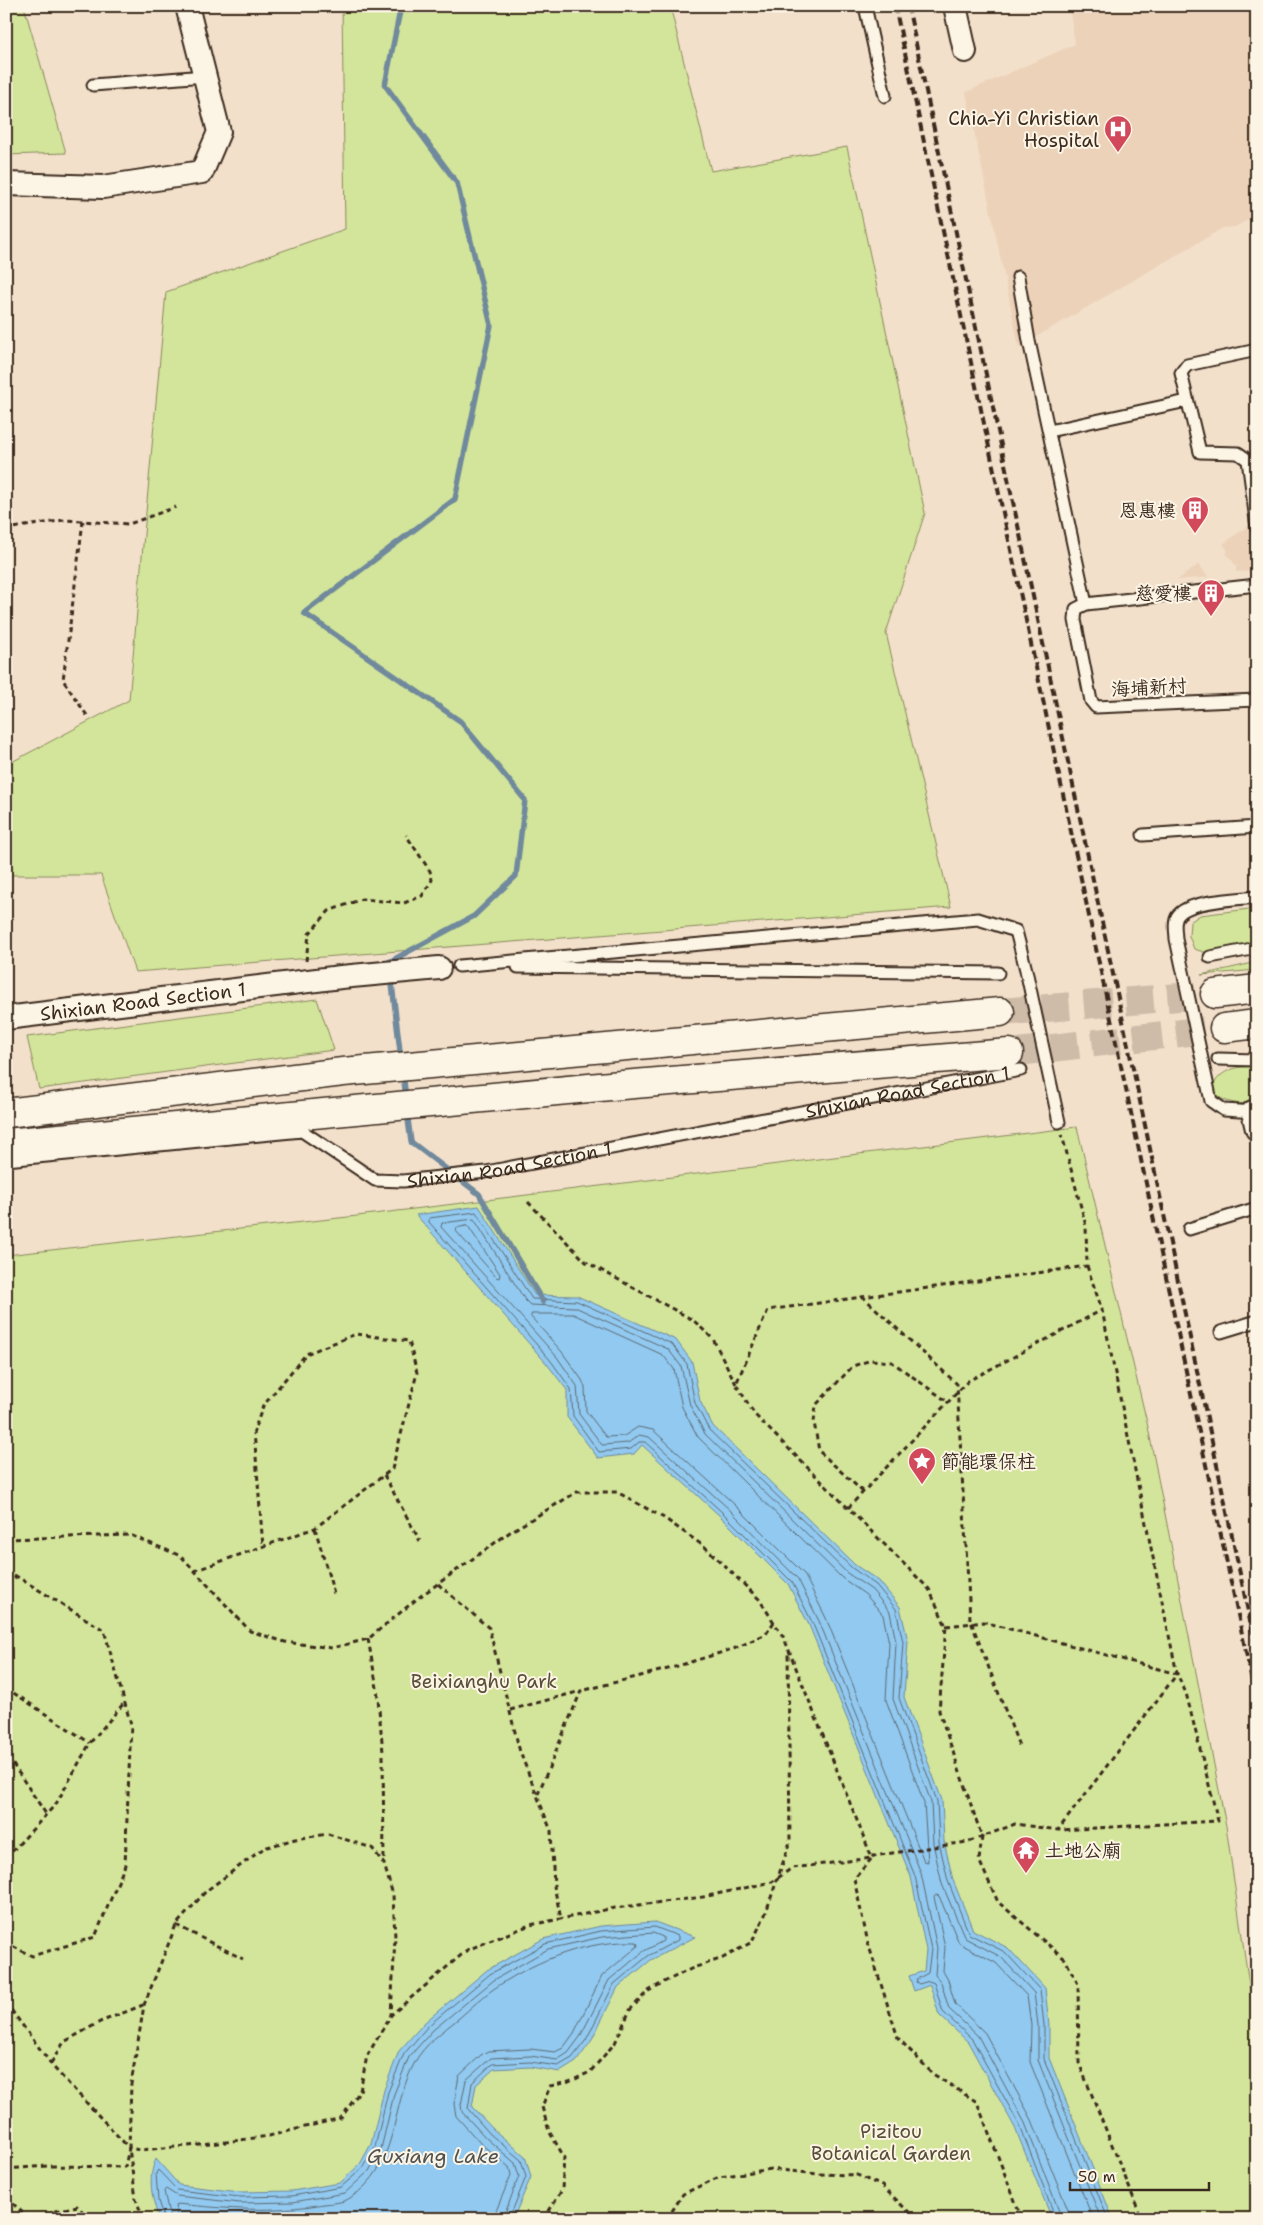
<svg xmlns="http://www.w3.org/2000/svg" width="1263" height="2225" viewBox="0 0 1263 2225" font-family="'Shantell Sans','LXGW WenKai TC',sans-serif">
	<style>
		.built { fill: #ecd2b9 }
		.green { fill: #d3e59a; stroke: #87885c }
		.water { fill: #91c9f0; stroke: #6f899c }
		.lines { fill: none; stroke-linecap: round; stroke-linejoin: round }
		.shore { stroke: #5d6a72; stroke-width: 1 }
		.stream { stroke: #6f899c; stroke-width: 5.5 }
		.tertiary-tunnel { stroke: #cebca8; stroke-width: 28; stroke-dasharray: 28 14; stroke-linecap: butt }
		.service-casing { stroke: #3b2a1e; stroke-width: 15 }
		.minor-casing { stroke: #3b2a1e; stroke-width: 26 }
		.tertiary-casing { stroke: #3b2a1e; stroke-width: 31 }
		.path { stroke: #3b2a1e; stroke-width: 3; stroke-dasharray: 5 4; stroke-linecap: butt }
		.service { stroke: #fcf5e5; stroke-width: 11 }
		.minor { stroke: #fcf5e5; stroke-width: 22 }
		.tertiary { stroke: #fcf5e5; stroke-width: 28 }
		.rail { stroke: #3b2a1e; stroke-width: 4; stroke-dasharray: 8 4; stroke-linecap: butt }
		.labels { text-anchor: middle; stroke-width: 4; stroke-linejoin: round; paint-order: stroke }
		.poi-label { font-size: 19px; fill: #3b2a1e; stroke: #fcf5e5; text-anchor: end }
		.street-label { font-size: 19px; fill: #3b2a1e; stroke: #fcf5e5 }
		.park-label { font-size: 19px; fill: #594f37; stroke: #fcf5e5 }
		.water-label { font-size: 20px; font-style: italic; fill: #505252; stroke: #fcf5e5 }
	</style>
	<rect width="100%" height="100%" fill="#f3e0cb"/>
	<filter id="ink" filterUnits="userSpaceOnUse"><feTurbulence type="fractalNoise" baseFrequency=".02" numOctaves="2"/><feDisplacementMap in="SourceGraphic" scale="10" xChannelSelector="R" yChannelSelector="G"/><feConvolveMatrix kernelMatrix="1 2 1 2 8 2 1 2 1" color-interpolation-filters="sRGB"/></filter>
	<g filter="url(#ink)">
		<g class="built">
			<polygon points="1069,6 1257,6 1257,215 1235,227 1223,228 1019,347 966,92 1075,44"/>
			<polygon points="1249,525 1257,564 1251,571 1236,572 1236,566 1226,553 1228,551 1223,544"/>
			<polygon points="1199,564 1208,577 1177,580"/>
		</g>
		<g class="green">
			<polygon points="6,6 24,6 66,153 6,155"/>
			<polygon points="342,6 670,6 711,171 847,147 925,513 886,633 951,907 135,972 101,875 6,875 6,765 129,700 166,292 345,229"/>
			<polygon points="1257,908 1257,941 1207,953 1194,949 1189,936 1190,922 1200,915"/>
			<polygon points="1257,962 1257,970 1201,975"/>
			<polygon points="317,999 334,1050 39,1089 27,1037"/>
			<path d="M1257 1067V1103C1241 1104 1231 1105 1217 1096L1214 1084C1223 1068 1239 1066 1257 1067Z"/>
			<polygon points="1077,1127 1148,1427 1226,1826 1257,2040 1257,2219 6,2219 6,1255 357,1216"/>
		</g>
		<g class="water">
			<polygon points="479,1206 535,1295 577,1296 676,1340 692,1362 700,1401 713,1426 855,1565 879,1581 900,1607 908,1641 904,1697 942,1800 944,1841 953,1880 973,1930 1008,1948 1045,1988 1049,2025 1049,2058 1113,2219 1052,2219 1015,2128 968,2042 939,2015 930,1985 914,1991 909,1976 924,1971 926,1950 911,1877 809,1625 788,1584 721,1517 642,1445 634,1454 598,1458 567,1417 567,1390 547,1364 416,1215"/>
			<path d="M655 1922 695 1937 651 1960 618 1987 590 2043 576 2062 560 2072 530 2067 494 2069 476 2085 472 2107 494 2130 525 2156 531 2177 513 2219H159C152 2199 147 2178 156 2159L179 2185 240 2192 292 2191 340 2183 360 2164 371 2144 384 2090 399 2051 425 2022 487 1970 543 1939 601 1926Z"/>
		</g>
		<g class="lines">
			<g class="shore">
				<polygon points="468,1226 500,1274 499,1278 496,1277 456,1231 457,1228"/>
				<polygon points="532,1314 573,1314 663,1355 674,1369 682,1407 698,1437 842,1578 866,1595 883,1615 889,1643 886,1700 924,1803 928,1862 924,1861 826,1618 804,1574 734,1504 653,1430 638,1427 624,1436 606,1437 586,1411 585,1387 582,1380 562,1352 531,1317"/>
				<polyline points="164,2219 158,2201 156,2173 158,2170 177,2190 240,2197 292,2196 341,2187 364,2167 375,2147 388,2092 404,2054 428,2026 490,1974 545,1944 601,1931 655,1927 678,1936 678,1940 648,1956 614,1984 586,2040 572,2058 558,2066 530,2062 492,2064 472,2083 468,2109 490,2134 521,2160 526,2177 509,2219"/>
				<polyline points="170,2219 164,2191 166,2189 177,2196 240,2203 293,2202 345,2193 369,2171 381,2149 394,2094 409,2057 433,2030 494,1980 548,1949 602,1937 653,1933 663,1937 663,1941 644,1951 609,1980 580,2037 568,2053 557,2060 530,2056 491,2058 466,2080 461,2105 462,2112 486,2138 515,2163 519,2176 503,2219"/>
				<path d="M178 2219 175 2206 177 2204C229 2209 272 2213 324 2204 332 2203 343 2203 350 2198 400 2166 389 2109 415 2062 424 2045 443 2031 458 2019 471 2008 484 1995 498 1986 539 1959 588 1940 637 1942L638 1946 602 1976 574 2033 563 2048 555 2052 530 2049 488 2051 481 2055 459 2076 454 2104 456 2116 481 2144 509 2167 511 2175 496 2211 495 2219"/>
				<polyline points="1056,2219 1020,2126 972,2039 943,2012 934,1983 929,1981 919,1984 916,1982 917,1979 928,1973 931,1949 915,1876 813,1624 792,1582 724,1514 645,1442 639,1442 631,1449 599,1452 573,1416 571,1389 551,1361 429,1222 429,1218 476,1212 532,1299 577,1301 672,1344 687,1364 695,1403 709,1430 852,1568 876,1585 896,1609 903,1642 899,1698 937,1801 939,1842 948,1881 969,1934 1005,1952 1040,1990 1044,2025 1044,2059 1108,2219"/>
				<polyline points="1062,2219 1025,2123 978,2036 949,2009 941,1982 935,1975 937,1948 921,1873 819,1621 798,1579 729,1509 649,1437 639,1435 628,1443 602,1445 579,1414 577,1386 557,1357 441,1227 442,1223 474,1219 525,1300 530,1305 575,1307 668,1349 681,1366 690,1405 705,1434 847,1573 872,1590 890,1612 896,1642 893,1699 931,1802 933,1843 942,1884 965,1938 1001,1957 1034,1993 1038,2025 1038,2060 1101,2219"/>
				<polyline points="1070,2219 1068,2210 1032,2120 985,2033 955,2004 948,1980 943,1971 945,1947 934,1897 936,1895 939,1896 959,1943 996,1963 1027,1996 1031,2025 1030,2062 1093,2219"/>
			</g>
			<g class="stream">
				<polyline points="390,967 389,962 474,916 516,876 525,800 460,721 304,613 455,499 491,325 457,183 385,85 401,6"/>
				<polyline points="391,976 401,1059"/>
				<polyline points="403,1073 406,1098"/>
				<polyline points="407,1112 411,1142 479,1194 543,1302"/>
			</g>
			<g class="tertiary-tunnel">
				<polyline points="1000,1012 1215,994"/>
				<polyline points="1009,1053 1224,1028"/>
			</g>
			<g class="service-casing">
				<g id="service">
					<polyline points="865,6 885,96"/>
					<polyline points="93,85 205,76"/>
					<polyline points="1018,277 1029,341 1086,604 1257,585"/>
					<polyline points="1257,350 1187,365 1181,373 1200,452 1238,453 1248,460 1257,528"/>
					<polyline points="1049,431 1187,401"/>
					<polyline points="1086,604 1076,609 1075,620 1091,701 1096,707 1257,700"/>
					<polyline points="1143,835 1257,827"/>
					<polyline points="1210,957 1257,948"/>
					<polyline points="459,966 978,919 1016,931 1026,970 1059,1122"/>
					<polyline points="518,967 998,973"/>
					<polyline points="1218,1059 1257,1060"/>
					<path d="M1255 1112 1224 1110 1211 1101 1176 939C1176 934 1174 925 1176 919 1182 900 1239 899 1257 897"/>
					<path id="s1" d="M6 1160 302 1131 375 1180 403 1181 486 1172 1021 1070"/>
					<polyline points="1189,1229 1257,1208"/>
					<polyline points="1221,1332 1257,1321"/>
				</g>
			</g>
			<g class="minor-casing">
				<g id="minor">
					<polyline points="955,6 965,51"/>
					<polyline points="6,184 103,187 202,172 219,132 187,6"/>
					<path id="s2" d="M6 1018 341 977 439 968"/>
					<polyline points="1253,1112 1257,1129"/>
				</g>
			</g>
			<g class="tertiary-casing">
				<g id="tertiary">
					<polyline points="1215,994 1257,989"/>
					<polyline points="1224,1028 1257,1024"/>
					<polyline points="6,1113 343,1072 1000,1012"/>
					<polyline points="6,1143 610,1086 1009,1053"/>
				</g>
			</g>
			<g class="path">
				<polyline points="83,521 63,680 88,717"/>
				<polyline points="6,529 65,520 129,524 176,507"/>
				<polyline points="306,961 309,934 329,911 362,899 404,903 422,896 432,880 430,871 406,835"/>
				<polyline points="528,1202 586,1262 693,1320 713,1339 736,1384"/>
				<polyline points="1087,1266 1102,1310 1177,1674 1058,1830 1015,1824 982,1837 979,1860 998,1902 1065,1959 1078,1984 1079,2063 1142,2219"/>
				<polyline points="862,1296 957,1384 970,1619 1019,1746"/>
				<polyline points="384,1475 420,1541"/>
				<polyline points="863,1492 819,1451 814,1422 816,1405 853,1366 871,1360 892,1362 948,1402"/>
				<polyline points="848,1508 968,1381 1102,1310"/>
				<polyline points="315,1528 334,1594"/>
				<polyline points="6,1539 130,1535 181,1556 250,1631 285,1642 332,1648 368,1639 418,1598 510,1532 577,1492 617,1492 664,1518 705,1547 759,1599 784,1638 872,1858 873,1856 967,1842 982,1837 939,1711 946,1626 929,1589 755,1415 736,1384 768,1310 1087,1266 1086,1226 1062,1135"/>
				<polyline points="194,1571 315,1528 392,1469 417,1373 409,1341 356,1334 306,1354 263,1406 254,1431 263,1547"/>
				<polyline points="6,1572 16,1576 104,1630 131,1725 125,1865 95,1937 32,1956 6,1943"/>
				<polyline points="6,1583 16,1577"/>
				<polyline points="438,1584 489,1628 520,1752 551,1831 554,1886 561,1919"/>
				<polyline points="946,1626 984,1622 1177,1674 1186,1693 1218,1821 1059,1830"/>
				<polyline points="368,1639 377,1688 383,1752 384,1863"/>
				<polyline points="6,1688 90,1743"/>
				<polyline points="510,1710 581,1691"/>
				<polyline points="6,1759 10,1760 46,1814"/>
				<polyline points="538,1794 581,1691 668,1669 736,1648 766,1634 774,1622"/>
				<polyline points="6,1858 56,1804 90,1743 124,1703"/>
				<polyline points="176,1925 243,1959"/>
				<polyline points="6,2003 54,2068 129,2148"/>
				<polyline points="51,2063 64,2042 100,2022 143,2005"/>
				<polyline points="6,2169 48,2166 125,2167 129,2148 140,2150 212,2144 269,2136 341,2118 360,2091 367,2056 391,2015 467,1950 530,1925 615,1908 703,1897 772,1882 792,1868 872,1858 854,1879 868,1943 898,2038 933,2074 977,2102 1022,2219"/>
				<polyline points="6,2197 29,2219"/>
				<polyline points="51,2219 56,2211 77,2206 90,2219"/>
				<polyline points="143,2219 136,2199 129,2148 131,2084 144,2005 176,1925 206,1891 264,1848 295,1839 328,1834 372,1848 384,1864 393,1895 395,1938 391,2015"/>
				<polyline points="544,2219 562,2190 564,2157 549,2131 542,2107 550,2086 569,2082 590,2072 615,2043 630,2010 647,1992 664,1982 693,1968 723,1958 752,1942 765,1915 790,1842 788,1650"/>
				<polyline points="667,2219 683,2194 719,2177 771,2169 818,2174 857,2175 882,2186 916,2219"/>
			</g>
			<use href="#service" class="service"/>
			<use href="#minor" class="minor"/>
			<use href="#tertiary" class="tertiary"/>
			<g class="rail">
				<polyline points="895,6 1257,1704"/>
				<polyline points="908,6 1257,1654"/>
			</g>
		</g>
	</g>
	<defs>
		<g id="hospital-pin" transform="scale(1.4375)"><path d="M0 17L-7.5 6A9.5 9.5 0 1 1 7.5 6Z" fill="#d1495b" stroke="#fcf5e5"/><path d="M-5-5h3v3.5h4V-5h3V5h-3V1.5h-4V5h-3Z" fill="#fff"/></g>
		<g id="building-pin" transform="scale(1.4375)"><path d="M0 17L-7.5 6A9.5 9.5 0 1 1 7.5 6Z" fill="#d1495b" stroke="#fcf5e5"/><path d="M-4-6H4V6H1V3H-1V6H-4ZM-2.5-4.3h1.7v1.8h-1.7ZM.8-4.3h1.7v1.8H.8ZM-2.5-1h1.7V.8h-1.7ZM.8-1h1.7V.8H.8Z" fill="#fff"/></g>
		<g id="sight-pin" transform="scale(1.4375)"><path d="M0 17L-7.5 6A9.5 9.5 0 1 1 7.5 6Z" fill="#d1495b" stroke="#fcf5e5"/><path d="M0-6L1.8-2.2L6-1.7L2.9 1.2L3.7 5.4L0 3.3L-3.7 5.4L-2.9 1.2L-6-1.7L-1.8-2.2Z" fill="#fff"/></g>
		<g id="temple-pin" transform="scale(1.4375)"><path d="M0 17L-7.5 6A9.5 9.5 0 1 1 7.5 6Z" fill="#d1495b" stroke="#fcf5e5"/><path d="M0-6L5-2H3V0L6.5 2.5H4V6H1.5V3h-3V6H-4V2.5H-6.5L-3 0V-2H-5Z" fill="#fff"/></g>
	</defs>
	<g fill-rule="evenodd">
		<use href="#hospital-pin" x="1118" y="129"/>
		<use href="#building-pin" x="1195" y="510"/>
		<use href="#building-pin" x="1211" y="593"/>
		<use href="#sight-pin" x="922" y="1461"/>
		<use href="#temple-pin" x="1026" y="1850"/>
	</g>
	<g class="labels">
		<g class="poi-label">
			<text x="1099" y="125">Chia-Yi Christian<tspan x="1099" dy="22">Hospital</tspan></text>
			<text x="1176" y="517">恩惠樓</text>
			<text x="1192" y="600">慈愛樓</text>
			<text x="941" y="1468" text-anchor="start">節能環保柱</text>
			<text x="1045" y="1857" text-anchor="start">土地公廟</text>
		</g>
		<g class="street-label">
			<text transform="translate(1149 687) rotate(-3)" y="7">海埔新村</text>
			<text dy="7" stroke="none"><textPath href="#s2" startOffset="138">Shixian Road Section 1</textPath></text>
			<text dy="7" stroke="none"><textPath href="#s1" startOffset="926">Shixian Road Section 1</textPath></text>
			<text dy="7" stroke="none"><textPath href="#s1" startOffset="521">Shixian Road Section 1</textPath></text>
		</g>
		<g class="park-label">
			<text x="484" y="1688">Beixianghu Park</text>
			<text x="891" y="2138">Pizitou<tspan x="891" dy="22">Botanical Garden</tspan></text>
		</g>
		<g class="water-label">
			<text x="433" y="2163">Guxiang Lake</text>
		</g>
	</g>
	<rect width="1263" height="2225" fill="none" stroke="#fcf5e5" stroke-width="25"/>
	<rect x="12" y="12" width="1238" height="2200" fill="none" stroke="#3b2a1e" stroke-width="2" filter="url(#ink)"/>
	<path d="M1070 2182v8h139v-8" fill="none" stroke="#3b2a1e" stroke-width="2.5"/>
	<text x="1078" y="2182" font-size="15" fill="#3b2a1e" stroke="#fcf5e5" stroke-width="4" paint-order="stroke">50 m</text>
</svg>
